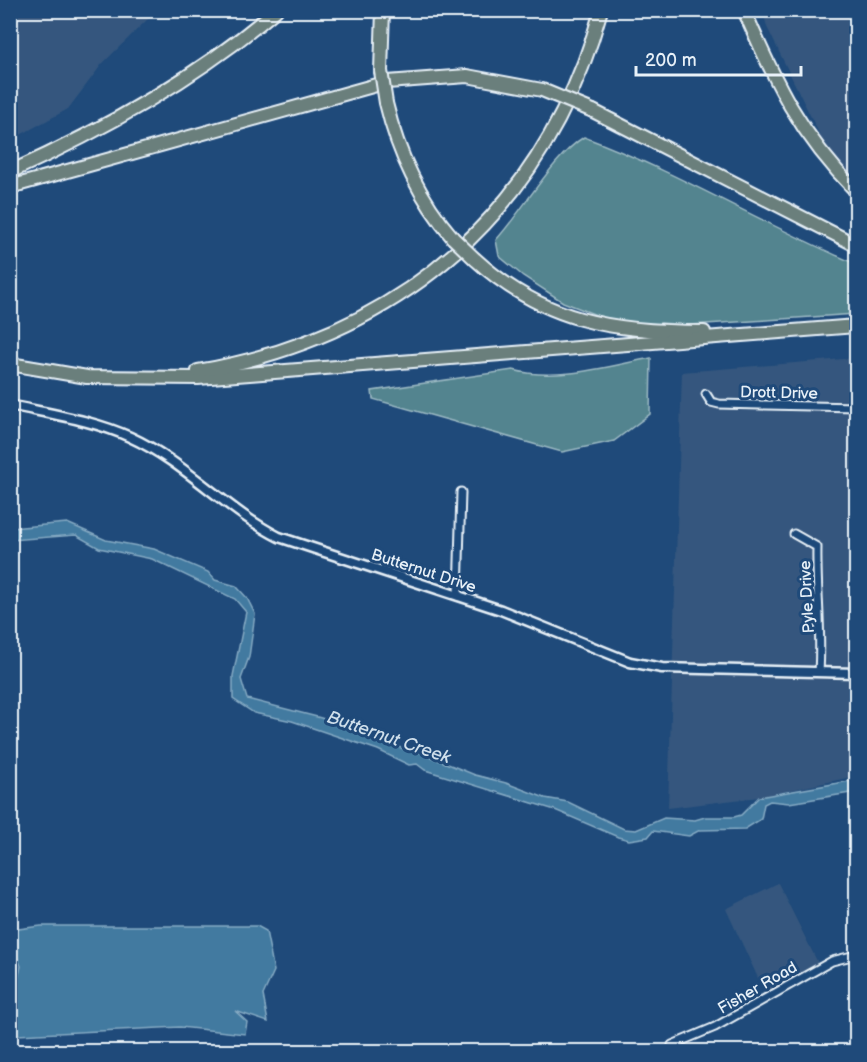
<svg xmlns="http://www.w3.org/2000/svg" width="867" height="1062" viewBox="0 0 867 1062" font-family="'Balsamiq Sans',sans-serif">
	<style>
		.built { fill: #35577e }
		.green { fill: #52848f; stroke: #9dbac4; stroke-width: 1.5 }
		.water { fill: #437aa0; stroke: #85aac3; stroke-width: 1.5 }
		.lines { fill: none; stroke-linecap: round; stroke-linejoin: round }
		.minor-casing { stroke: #e8f1f8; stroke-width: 11 }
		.tertiary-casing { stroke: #e8f1f8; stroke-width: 13 }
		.motorway-casing { stroke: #e8f1f8; stroke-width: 16 }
		.minor { stroke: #1f4a7a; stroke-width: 7 }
		.tertiary { stroke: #1f4a7a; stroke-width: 8 }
		.motorway { stroke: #6a7f7c; stroke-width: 12 }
		.motorway-bridge-casing { stroke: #e8f1f8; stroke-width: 16; stroke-linecap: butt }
		.motorway-bridge { stroke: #6a7f7c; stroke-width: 12 }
		.labels { text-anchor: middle; stroke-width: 6; stroke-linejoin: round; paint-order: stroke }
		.street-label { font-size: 16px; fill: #e8f1f8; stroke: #1f4a7a }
		.water-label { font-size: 18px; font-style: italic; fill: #cfdfeb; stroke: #1f4a7a }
	</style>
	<rect width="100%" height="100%" fill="#1f4a7a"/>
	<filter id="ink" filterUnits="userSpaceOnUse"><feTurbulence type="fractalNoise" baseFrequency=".0167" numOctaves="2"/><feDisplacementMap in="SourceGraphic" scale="12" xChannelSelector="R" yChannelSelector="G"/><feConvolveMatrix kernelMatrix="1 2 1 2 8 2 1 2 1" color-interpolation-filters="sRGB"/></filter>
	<g filter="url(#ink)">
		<g class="built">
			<polygon points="11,11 156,11 102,64 68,109 11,140"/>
			<polygon points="763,11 856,11 856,179 828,152 767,27"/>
			<polygon points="856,358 856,776 759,797 668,808 682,372"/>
			<polygon points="778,883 818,963 765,993 726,909"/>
		</g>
		<g class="green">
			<path d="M584 137C678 172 764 225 856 264V314L690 325 661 323 654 326 604 318 563 302 523 276 499 256 496 240C522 212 554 155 584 137Z"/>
			<path d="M651 358 650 414 614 441 562 452 373 399 372 391 513 370C556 382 608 366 651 358Z"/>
		</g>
		<g class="water">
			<polygon points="67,523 106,540 154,549 208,572 215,580 236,586 247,598 255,614 249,657 241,679 247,699 321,718 409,751 416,751 475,775 506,783 545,798 568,802 624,829 636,830 664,818 695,820 705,817 734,817 741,815 759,797 856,780 856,792 789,803 770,801 764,804 761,819 745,829 700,830 689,836 653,831 648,837 629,840 618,837 555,810 425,770 417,764 409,765 378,750 292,721 254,713 233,699 233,676 246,612 235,599 152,559 99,548 76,535 11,540 11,528"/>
			<polygon points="41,926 257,926 266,931 274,971 263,995 268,1022 235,1011 247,1022 245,1034 180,1027 17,1035 11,1008 21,966 11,942 11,930"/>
		</g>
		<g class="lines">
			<g class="minor-casing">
				<g id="minor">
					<polyline points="706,394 711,402 719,404 856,407"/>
					<path d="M794 534 817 547C816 589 822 630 819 672"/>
					<polyline points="458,596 461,492"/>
					<polyline points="672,1045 715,1027 832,961 856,955"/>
				</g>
			</g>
			<g class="tertiary-casing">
				<path id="tertiary" d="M10 405C50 414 93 420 130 437 185 462 226 510 279 537L501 610 630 662 662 668 856 673"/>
			</g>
			<g class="motorway-casing">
				<g id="motorway">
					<path d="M744 10C775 82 800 135 856 191"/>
					<polyline points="381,71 383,10"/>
					<path d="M386 103C398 154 419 198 453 238"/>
					<polyline points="593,111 856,245"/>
					<path d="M10 172C105 129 197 78 276 10"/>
					<polyline points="10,187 387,82 467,76 542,90"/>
					<path d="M475 259C544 322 613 332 704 332"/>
					<polyline points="10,364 87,377 198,378 856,326"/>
					<path d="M198 371C401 336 546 211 601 10"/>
				</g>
			</g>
			<use href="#minor" class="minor"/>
			<use href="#tertiary" class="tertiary"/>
			<use href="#motorway" class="motorway"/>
			<g class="motorway-bridge-casing">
				<g id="motorway-bridge">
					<polyline points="381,71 386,103"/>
					<polyline points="542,90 593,111"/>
					<polyline points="453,238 475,259"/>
				</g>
			</g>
			<use href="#motorway-bridge" class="motorway-bridge"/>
		</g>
	</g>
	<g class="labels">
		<g class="street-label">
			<text transform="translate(779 392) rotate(1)" y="6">Drott Drive</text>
			<text transform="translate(424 570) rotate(18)" y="6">Butternut Drive</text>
			<text transform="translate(806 597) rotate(-93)" y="6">Pyle Drive</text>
			<text transform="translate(757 987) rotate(-30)" y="6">Fisher Road</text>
		</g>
		<g class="water-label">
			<text transform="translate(389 737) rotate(19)" y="6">Butternut Creek</text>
		</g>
	</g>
	<rect width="867" height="1062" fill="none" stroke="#1f4a7a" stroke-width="36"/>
	<rect x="18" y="18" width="831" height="1026" fill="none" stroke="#e8f1f8" stroke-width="2" filter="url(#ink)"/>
	<path d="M636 66v9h165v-9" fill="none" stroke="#e8f1f8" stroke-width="3"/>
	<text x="645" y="66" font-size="18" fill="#e8f1f8" stroke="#1f4a7a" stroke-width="4.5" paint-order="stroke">200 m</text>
</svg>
